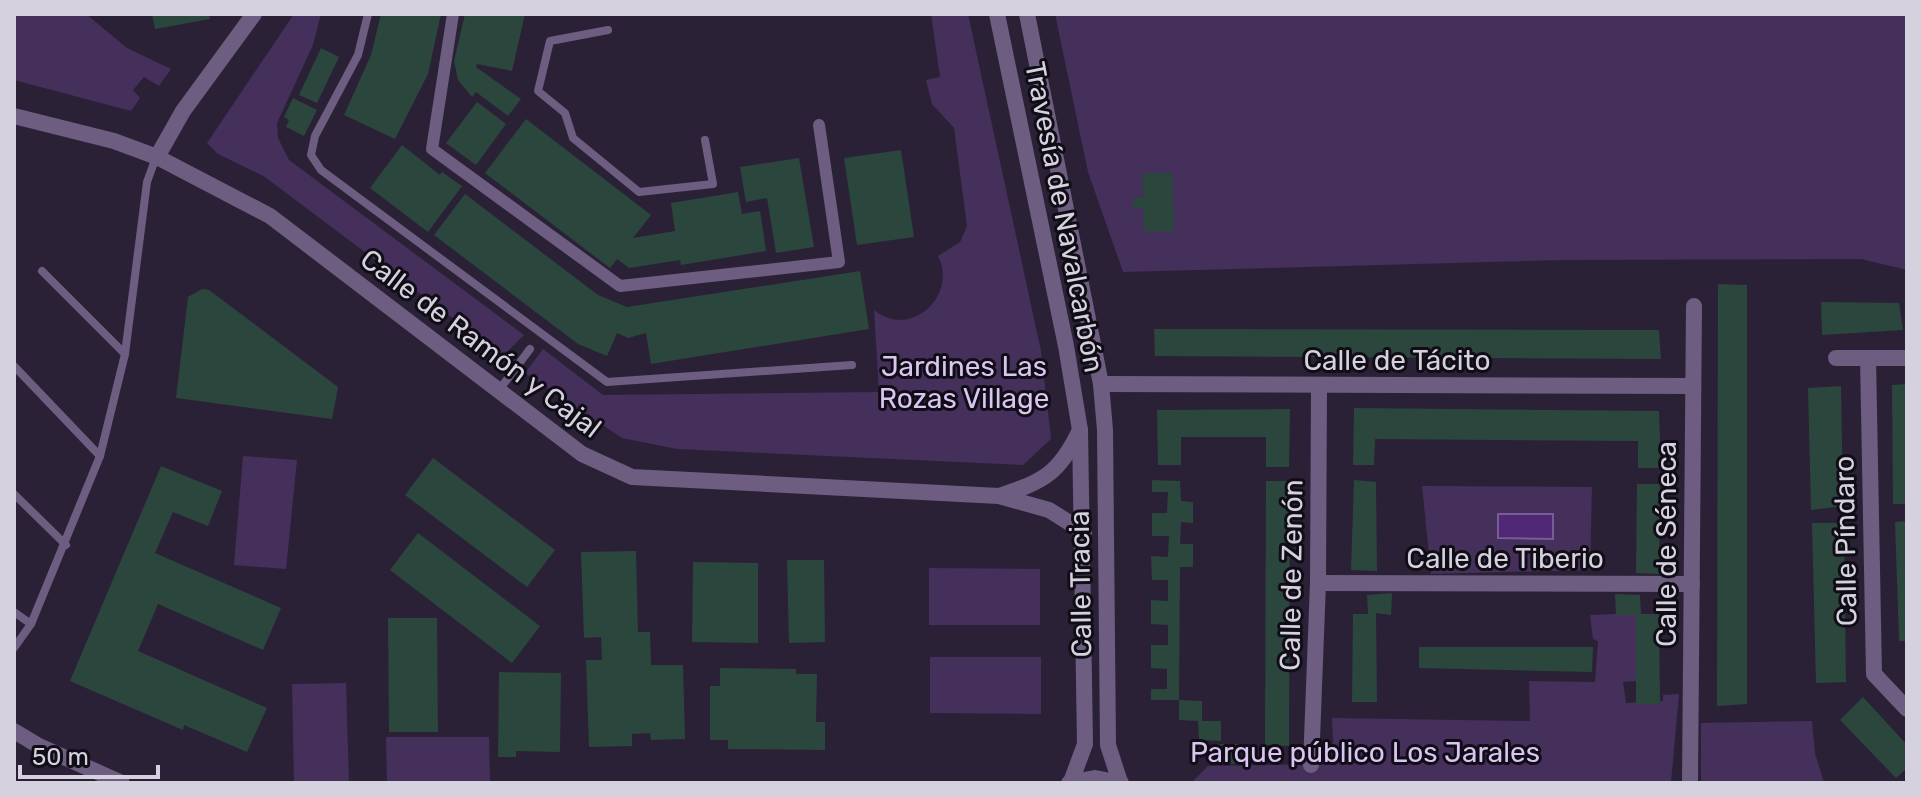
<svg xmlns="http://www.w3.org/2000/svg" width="1921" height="797" viewBox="0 0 1921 797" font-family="Rubik,sans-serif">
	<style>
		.green { fill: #452f5b }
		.water { fill: #512876; stroke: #795b95; stroke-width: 2 }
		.building { fill: #2b463c }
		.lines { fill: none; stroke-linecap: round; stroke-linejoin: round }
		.service { stroke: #6d5d81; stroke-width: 8 }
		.pedestrian { stroke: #6d5d81; stroke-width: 12 }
		.minor { stroke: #6d5d81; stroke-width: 16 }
		.tertiary { stroke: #6d5d81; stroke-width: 16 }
		.labels { text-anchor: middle; stroke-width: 6; stroke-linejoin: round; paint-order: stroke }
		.street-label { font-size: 28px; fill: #d6d1de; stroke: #110d16 }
		.park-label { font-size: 28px; fill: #d9c5f1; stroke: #110d16 }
	</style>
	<rect width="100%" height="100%" fill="#2b2136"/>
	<g class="green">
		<polygon points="14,14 86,14 127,48 171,69 159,86 144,77 133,90 140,98 131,111 14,80"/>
		<polygon points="294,14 321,14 313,45 277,123 278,138 289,160 524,335 503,356 265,177 218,154 207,143"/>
		<path d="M931 14H968L1041 351 1051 439 1023 465 677 449 622 438 525 373 543 349 603 395 879 392 874 310C911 340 958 295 938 256L960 242 967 226 954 128 932 104 926 80 940 77Z"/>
		<polygon points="1055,14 1907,14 1907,270 1861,259 1563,260 1123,272 1088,172"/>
		<polygon points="243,456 297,460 286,569 234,565"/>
		<polygon points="1422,486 1592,487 1590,570 1431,574"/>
		<polygon points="929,568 1040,569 1040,625 929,625"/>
		<polygon points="1639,613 1639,681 1623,682 1626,703 1663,701 1663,695 1679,694 1671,783 1195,783 1194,780 1208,766 1334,764 1332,718 1530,721 1529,681 1595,682 1598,641 1593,639 1590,615"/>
		<polygon points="930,657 1041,657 1041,714 930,713"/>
		<polygon points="346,683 349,783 294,783 292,684"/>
		<polygon points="1812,721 1815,753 1824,783 1701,783 1701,723"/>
		<polygon points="386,737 489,737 490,783 387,783"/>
	</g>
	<polygon class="water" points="1498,514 1553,514 1553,539 1498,538"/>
	<g class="building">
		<polygon points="152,14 209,14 210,19 155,29"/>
		<polygon points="381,14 441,14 428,74 395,139 344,115 371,55"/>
		<polygon points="465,14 525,14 512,71 477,64 476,67 521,99 508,116 476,92 472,97 458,80 454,61"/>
		<polygon points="321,48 339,57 317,103 299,95"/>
		<polygon points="293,98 317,110 304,136 286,127 289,120 284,117"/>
		<polygon points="477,102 506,124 476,165 446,143"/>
		<polygon points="526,119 651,215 633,238 675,231 671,203 738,192 742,214 760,211 766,251 681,265 680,260 629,268 617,259 610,268 485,173"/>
		<polygon points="402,145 440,175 442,172 462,186 428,232 370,188"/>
		<polygon points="901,150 914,237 857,245 844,158"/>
		<polygon points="799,158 814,247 776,253 767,198 746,202 740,167"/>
		<polygon points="1172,172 1174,231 1144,232 1143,208 1133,209 1133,197 1143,198 1142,174"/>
		<polygon points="465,194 598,295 627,307 860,271 869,329 651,364 646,333 628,338 617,333 607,356 578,344 434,235"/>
		<polygon points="1718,284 1747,285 1747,704 1717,706"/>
		<polygon points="202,289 209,290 338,387 332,419 176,398 188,297"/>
		<polygon points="1821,302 1899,303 1903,330 1822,335"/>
		<polygon points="1154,329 1659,330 1661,359 1155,356"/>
		<polygon points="1907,384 1907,504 1893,504 1892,385"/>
		<polygon points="1841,386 1843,506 1811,510 1808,388"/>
		<polygon points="1354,408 1659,411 1661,468 1638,468 1638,441 1375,439 1374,465 1353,465"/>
		<polygon points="1290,409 1289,467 1266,467 1266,437 1181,437 1181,465 1158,465 1157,410"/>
		<polygon points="433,458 555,550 527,587 405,495"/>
		<polygon points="161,466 222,491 208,526 173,512 155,553 281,608 263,650 158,604 138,651 267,708 247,752 184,725 183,730 70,681"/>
		<polygon points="1152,480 1180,481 1181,501 1193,502 1193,523 1181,522 1180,544 1193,544 1193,567 1180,567 1179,700 1151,700 1151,689 1167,689 1167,669 1151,668 1151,645 1168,645 1168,625 1151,624 1151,600 1168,601 1168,580 1152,580 1151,556 1168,557 1169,536 1152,536 1152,513 1167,513 1168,492 1152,492"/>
		<polygon points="1354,480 1376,482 1377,571 1351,570"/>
		<polygon points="1266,481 1290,481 1289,746 1265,745"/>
		<polygon points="1637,484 1660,484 1659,574 1636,573"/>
		<polygon points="1907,521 1907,641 1899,641 1895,522"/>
		<polygon points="1812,523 1844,523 1846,682 1816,683"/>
		<polygon points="418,533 540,626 512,663 390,570"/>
		<polygon points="636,551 638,632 650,632 651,665 683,665 685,739 651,740 650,733 632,734 632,746 589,747 586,660 602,660 601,637 584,638 581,552"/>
		<polygon points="787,560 824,560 825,642 789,643"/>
		<polygon points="693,562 758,563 758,643 692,642"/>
		<polygon points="1392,593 1391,615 1376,613 1377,702 1352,702 1353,614 1368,614 1367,595"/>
		<polygon points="1615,594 1640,595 1641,614 1659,614 1660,704 1636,704 1636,615 1616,615"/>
		<polygon points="388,618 437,618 438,732 389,732"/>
		<polygon points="1419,647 1593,647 1592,672 1419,668"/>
		<polygon points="720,668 796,669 796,674 817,674 816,722 825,722 825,750 728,749 728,740 710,740 710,686 720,686"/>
		<polygon points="499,672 561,673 560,752 516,751 516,757 498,757"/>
		<polygon points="1863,697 1907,745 1907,768 1896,778 1840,720"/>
		<polygon points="1179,700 1202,701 1202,721 1221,721 1221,741 1199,740 1198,721 1179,720"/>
		<polygon points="1218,744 1241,744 1240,764 1218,763"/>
	</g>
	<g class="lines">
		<g class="service">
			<polyline points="368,14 358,55 315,136 311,155 321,170 607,382 852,365"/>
			<polyline points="608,30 550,41 538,91 565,113 573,138 639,192 713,184 705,140"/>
			<polyline points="42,271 125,354"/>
			<polyline points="14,366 100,456"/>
			<polyline points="499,390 530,349"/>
			<polyline points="14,494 66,545"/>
			<polyline points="14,612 31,624"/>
			<polyline points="14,648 31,624 100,456 125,354 147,182 156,157"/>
		</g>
		<polyline class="pedestrian" points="453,14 432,149 620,286 839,262 819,125"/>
		<g class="minor">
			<polyline points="14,116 114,141 157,157 270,216 582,454 632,477 999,496 1049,510 1084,532"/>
			<polyline points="157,157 183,111 254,14"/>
			<polyline points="1836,358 1904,358"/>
			<polyline points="1868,358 1874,674 1907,709"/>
			<polyline points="1101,384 1693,386"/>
			<path d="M999 496C1044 481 1059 474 1080 430"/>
			<polyline points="1318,583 1692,584"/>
			<polyline points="14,731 39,746 122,783"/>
			<polyline points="1311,765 1318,583 1319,386"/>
			<polyline points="1690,783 1694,306"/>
		</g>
		<g class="tertiary">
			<polyline points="997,14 1066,346 1080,430 1085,744 1071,782"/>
			<polyline points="1027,14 1101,384 1105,430 1108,745 1120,782"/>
			<polyline points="1069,783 1095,778 1121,783"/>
		</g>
	</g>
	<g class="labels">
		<g class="street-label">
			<text transform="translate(1065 217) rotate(79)" y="10">Travesía de Navalcarbón</text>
			<text transform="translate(481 343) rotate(37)" y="10">Calle de Ramón y Cajal</text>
			<text x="1397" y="370">Calle de Tácito</text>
			<text transform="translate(1845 541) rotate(-91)" y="10">Calle Píndaro</text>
			<text transform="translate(1666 544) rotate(-90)" y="10">Calle de Séneca</text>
			<text x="1505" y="568">Calle de Tiberio</text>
			<text transform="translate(1291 575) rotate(-89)" y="10">Calle de Zenón</text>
			<text transform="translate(1080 584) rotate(-91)" y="10">Calle Tracia</text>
		</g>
		<g class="park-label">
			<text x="964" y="376">Jardines Las<tspan x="964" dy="32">Rozas Village</tspan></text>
			<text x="1365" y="762">Parque público Los Jarales</text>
		</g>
	</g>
	<rect width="1921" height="797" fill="none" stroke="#d6d1de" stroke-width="32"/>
	<path d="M20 765v12h138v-12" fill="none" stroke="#d6d1de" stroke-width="4"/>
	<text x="32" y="765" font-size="24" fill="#d6d1de" stroke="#110d16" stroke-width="6" paint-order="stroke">50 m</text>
</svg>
